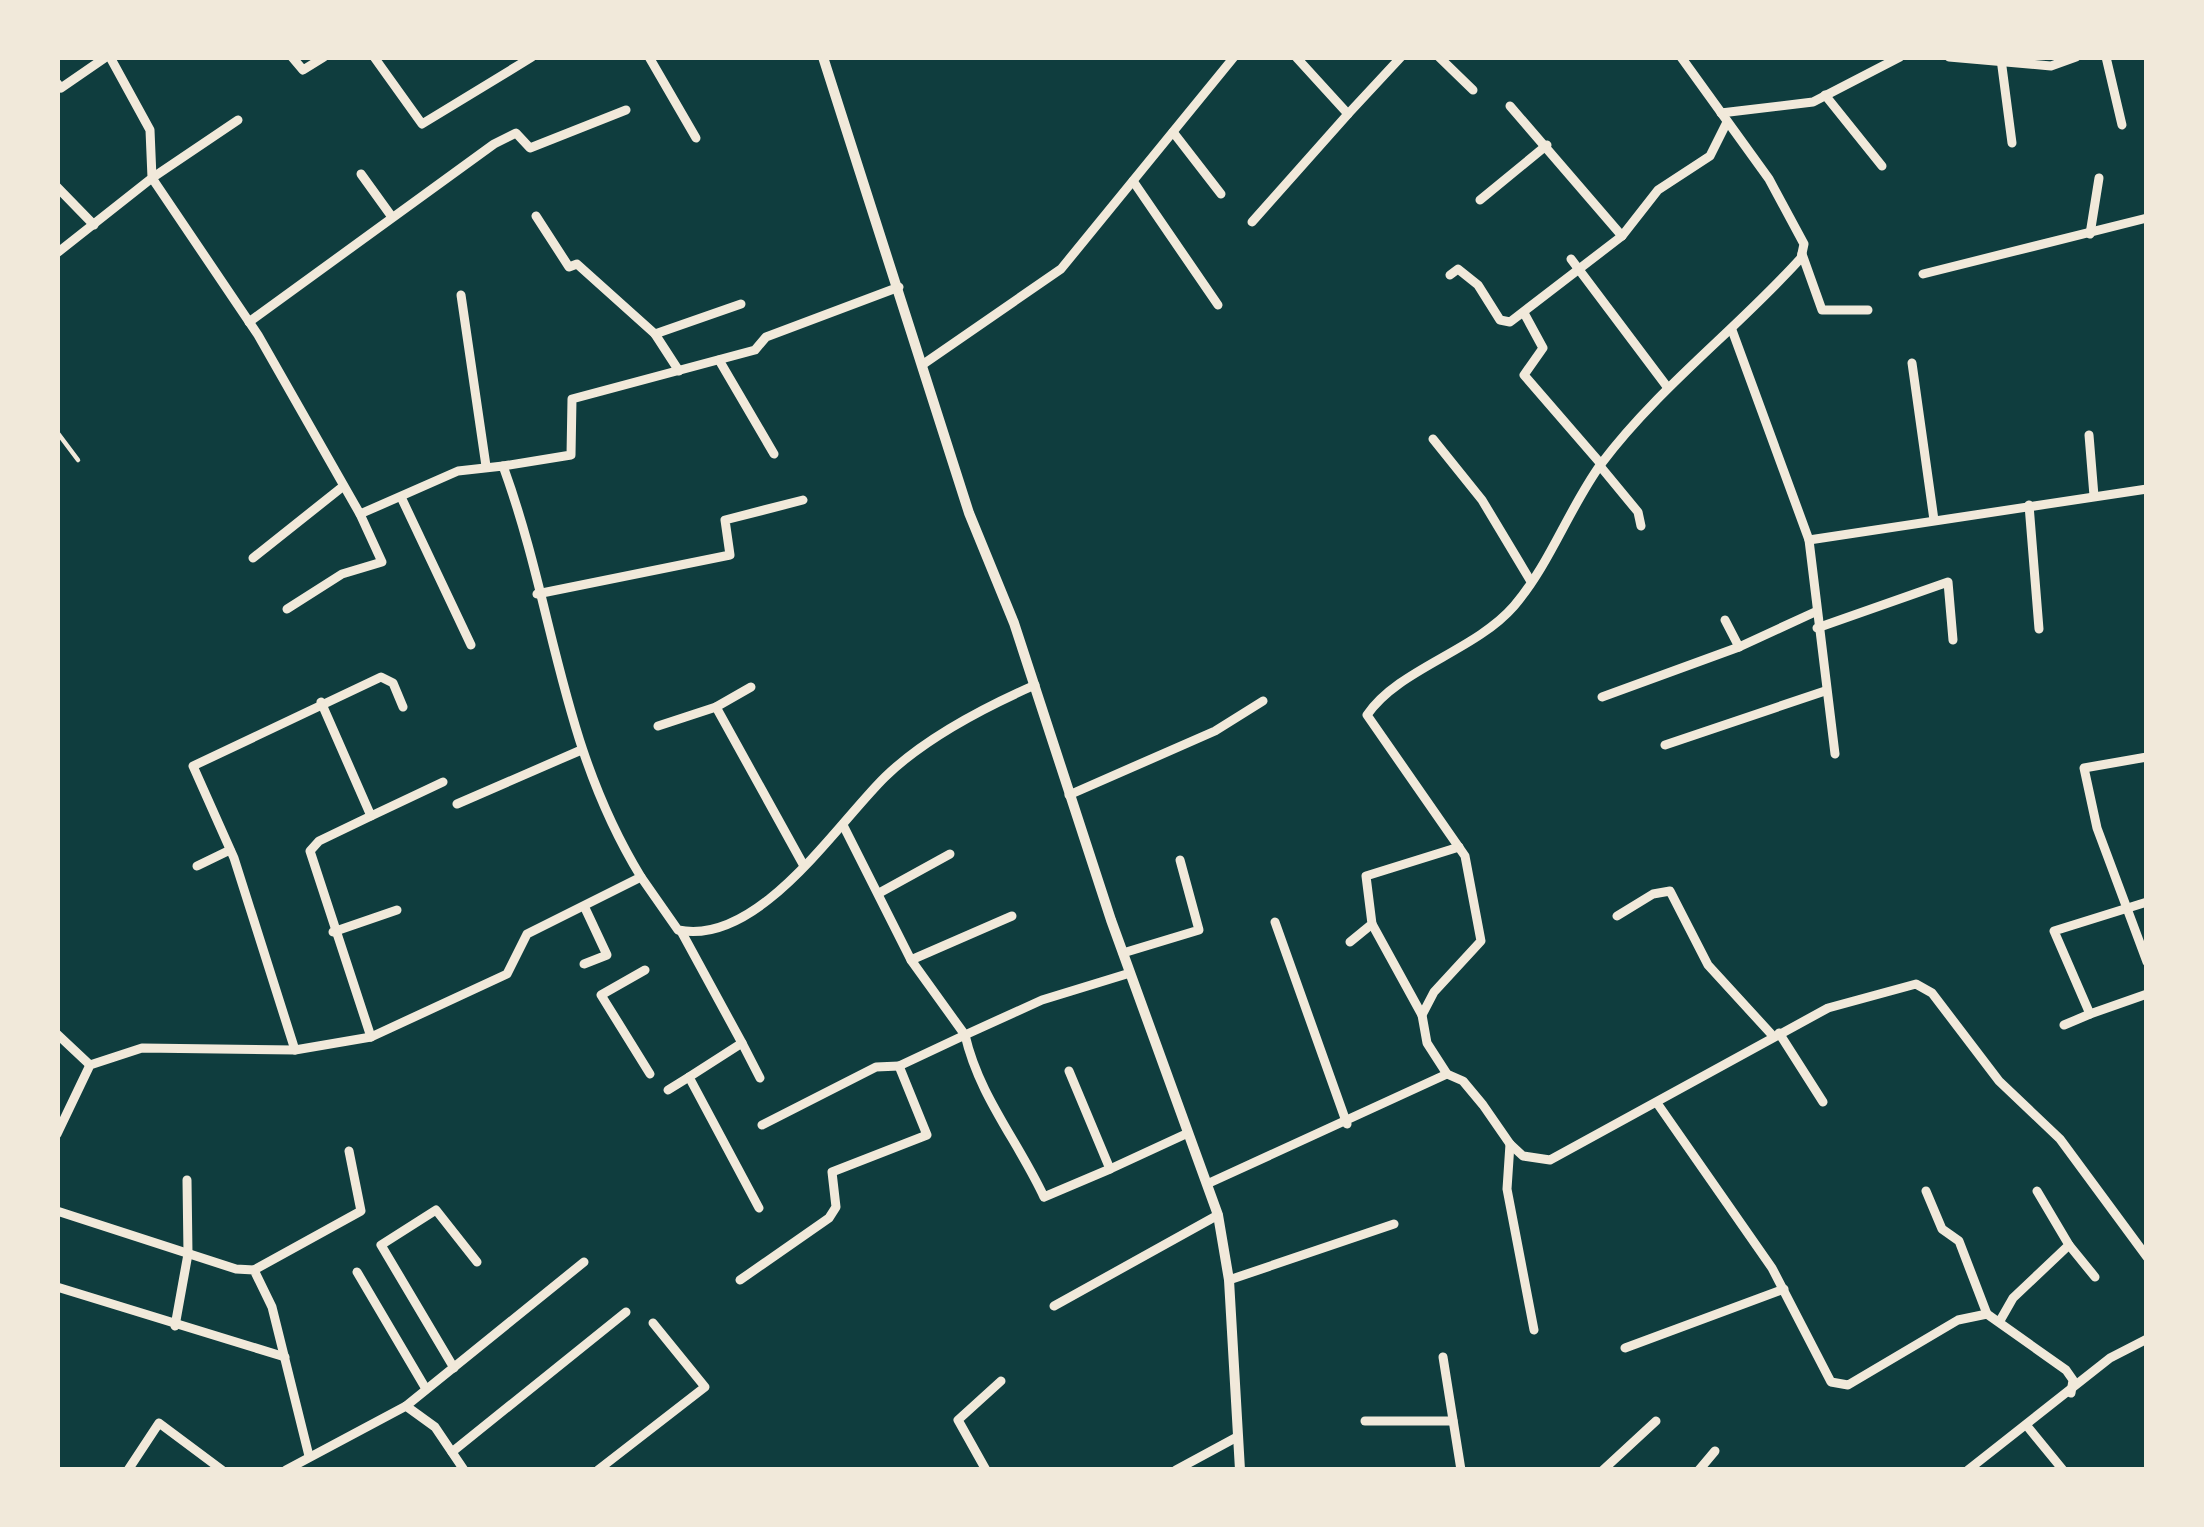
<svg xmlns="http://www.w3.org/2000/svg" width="2204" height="1527" viewBox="0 0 2204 1527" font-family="'Source Serif 4',serif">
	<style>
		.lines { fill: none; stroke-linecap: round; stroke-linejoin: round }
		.service { stroke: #f1e9da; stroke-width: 4.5 }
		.minor { stroke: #f1e9da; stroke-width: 9 }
		.tertiary { stroke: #f1e9da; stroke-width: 10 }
	</style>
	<rect width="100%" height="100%" fill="#0f3d3e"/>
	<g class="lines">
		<polyline class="service" points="57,432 78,460"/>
		<g class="minor">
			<polyline points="292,57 303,70 324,57"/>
			<polyline points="374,57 422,124 532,57"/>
			<polyline points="649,57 696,138"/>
			<polyline points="1296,57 1348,114 1401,57"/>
			<polyline points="1439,57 1473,90"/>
			<path d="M1681 57 1769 179 1804 244 1801 258C1737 329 1659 387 1601 464 1569 508 1550 564 1514 606 1475 651 1398 669 1367 715L1465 856 1481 941 1434 992 1422 1015 1427 1043 1447 1074 1463 1081 1483 1105 1510 1144 1523 1156 1550 1160 1828 1008 1916 984 1932 993 1999 1081 2060 1139 2147 1257"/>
			<polyline points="1949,57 2051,66 2076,57"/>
			<polyline points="2106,57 2122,125"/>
			<polyline points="2001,59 2012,143"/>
			<polyline points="57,83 61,88 106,57"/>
			<polyline points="1825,95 1882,166"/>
			<polyline points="1510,106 1622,236 1658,190 1710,156 1727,122"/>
			<polyline points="1721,113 1813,102 1900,57"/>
			<path d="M238 120 152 178 258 335 360 514 458 471 503 466C555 608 559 743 641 877"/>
			<polyline points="1173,132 1221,194"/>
			<polyline points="361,174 392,217"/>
			<polyline points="1133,181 1218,305"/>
			<polyline points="57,187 94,225"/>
			<polyline points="1480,200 1547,145"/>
			<polyline points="536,216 569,267 577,264 655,334 679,371"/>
			<polyline points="1252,222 1348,114"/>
			<polyline points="2090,234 2099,178"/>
			<polyline points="57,253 152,178 150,130 110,57"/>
			<polyline points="1802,254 1822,310 1868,310"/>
			<polyline points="1571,259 1668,388"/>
			<polyline points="1923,274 2147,218"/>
			<polyline points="1450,275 1458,269 1478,285 1500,320 1510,322 1622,236"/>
			<polyline points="461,295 486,466"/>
			<polyline points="1524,313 1543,348 1524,375 1601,464"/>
			<polyline points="249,322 494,144 516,133 530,148 626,110"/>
			<polyline points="1732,330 1809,540 1835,754"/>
			<polyline points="655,334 741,304"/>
			<polyline points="719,360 774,454"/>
			<polyline points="1912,363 1934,520"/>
			<polyline points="922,365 1061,269 1234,57"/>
			<polyline points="2089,435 2094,496"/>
			<polyline points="1433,439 1482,500 1530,580"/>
			<polyline points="503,466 571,455 572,399 755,350 766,337 899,287"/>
			<polyline points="1600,466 1638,512 1641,526"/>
			<polyline points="401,497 471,645"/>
			<polyline points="2029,505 2039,629"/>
			<polyline points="1809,540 2147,489"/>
			<polyline points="253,558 341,488"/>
			<polyline points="537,594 730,555 725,520 803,500"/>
			<polyline points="287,609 342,574 382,562 360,514"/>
			<polyline points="1725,620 1739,647 1815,612"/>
			<polyline points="1817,628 1948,582 1953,640"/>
			<polyline points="1602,697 1739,647"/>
			<polyline points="321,702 371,816 443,782"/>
			<polyline points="716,707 751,687"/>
			<polyline points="658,726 716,707 804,866"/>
			<polyline points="1665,745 1825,691"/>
			<polyline points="2147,757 2084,768 2097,828 2147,962"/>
			<polyline points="1069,795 1215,731 1263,701"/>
			<polyline points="457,804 579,751"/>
			<polyline points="844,827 911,960 965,1035 1042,1000 1130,973"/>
			<polyline points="197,866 230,850"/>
			<polyline points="881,892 950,854"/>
			<polyline points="2147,902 2054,931 2090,1014 2147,994"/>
			<polyline points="1617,916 1653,894 1670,891 1708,965 1773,1036"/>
			<polyline points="1275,922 1347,1124"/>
			<polyline points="1372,924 1422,1015"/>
			<polyline points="681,931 742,1043 689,1077 759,1208"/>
			<polyline points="333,932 397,910"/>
			<polyline points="1350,942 1372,924 1366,876 1459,847"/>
			<polyline points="1123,953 1199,930 1180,860"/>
			<polyline points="911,960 1012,916"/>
			<polyline points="584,964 607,955 585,908"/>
			<polyline points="645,970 601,995 650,1074"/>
			<polyline points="2064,1025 2090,1014"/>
			<polyline points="1779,1033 1823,1102"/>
			<polyline points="57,1034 90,1065"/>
			<polyline points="371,1037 310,851 319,841 371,816"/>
			<polyline points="742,1043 760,1078"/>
			<polyline points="295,1050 234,858 193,766 381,677 393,683 403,707"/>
			<polyline points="668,1090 689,1077"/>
			<polyline points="1657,1103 1772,1268 1831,1382 1848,1385 1958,1320 1987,1314 2066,1370 2073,1380 2071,1393"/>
			<polyline points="762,1125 876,1067 899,1066"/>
			<path d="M57 1134 90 1065 142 1048 295 1050 371 1037 507 974 527 934 641 877 678 930C758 947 836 825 885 777 925 738 985 707 1035 685"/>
			<polyline points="1510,1144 1507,1189 1534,1330"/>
			<polyline points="1110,1169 1188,1133"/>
			<polyline points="1207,1184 1447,1074"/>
			<polyline points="1926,1191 1942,1229 1959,1241 1987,1314"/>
			<polyline points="57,1211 236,1269 254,1270 272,1307 309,1456"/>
			<polyline points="2069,1245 2095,1277"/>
			<polyline points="254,1270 361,1211 349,1151"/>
			<polyline points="357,1272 426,1389"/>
			<path d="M740 1280 829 1218 836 1207 832 1172 927 1135 899 1066 965 1035C979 1096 1018 1141 1044 1197L1110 1169 1069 1071"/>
			<polyline points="1229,1280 1394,1224"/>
			<polyline points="57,1287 285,1357"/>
			<polyline points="1054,1306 1218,1215"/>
			<polyline points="2001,1319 2013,1298 2069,1245 2037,1191"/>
			<polyline points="175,1326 188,1254 187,1180"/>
			<polyline points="1625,1348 1784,1289"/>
			<polyline points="1443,1357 1461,1470"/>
			<polyline points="454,1368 381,1245 436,1210 477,1262"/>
			<polyline points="406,1406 584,1262"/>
			<polyline points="1365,1421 1453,1421"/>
			<polyline points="2027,1426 2063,1470"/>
			<polyline points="452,1452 626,1312"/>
			<polyline points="128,1470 159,1423 222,1470"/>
			<polyline points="286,1470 406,1406 435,1427 464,1470"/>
			<polyline points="598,1470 705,1387 653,1323"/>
			<polyline points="986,1470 958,1420 1001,1381"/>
			<polyline points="1176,1470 1237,1437"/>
			<polyline points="1603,1470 1656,1421"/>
			<polyline points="1699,1470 1715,1451"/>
			<polyline points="1968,1470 2110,1358 2147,1339"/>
		</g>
		<polyline class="tertiary" points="823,57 969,513 1014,623 1111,920 1218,1215 1229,1280 1240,1470"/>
	</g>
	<rect width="2204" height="1527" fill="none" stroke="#f1e9da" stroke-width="120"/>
</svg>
